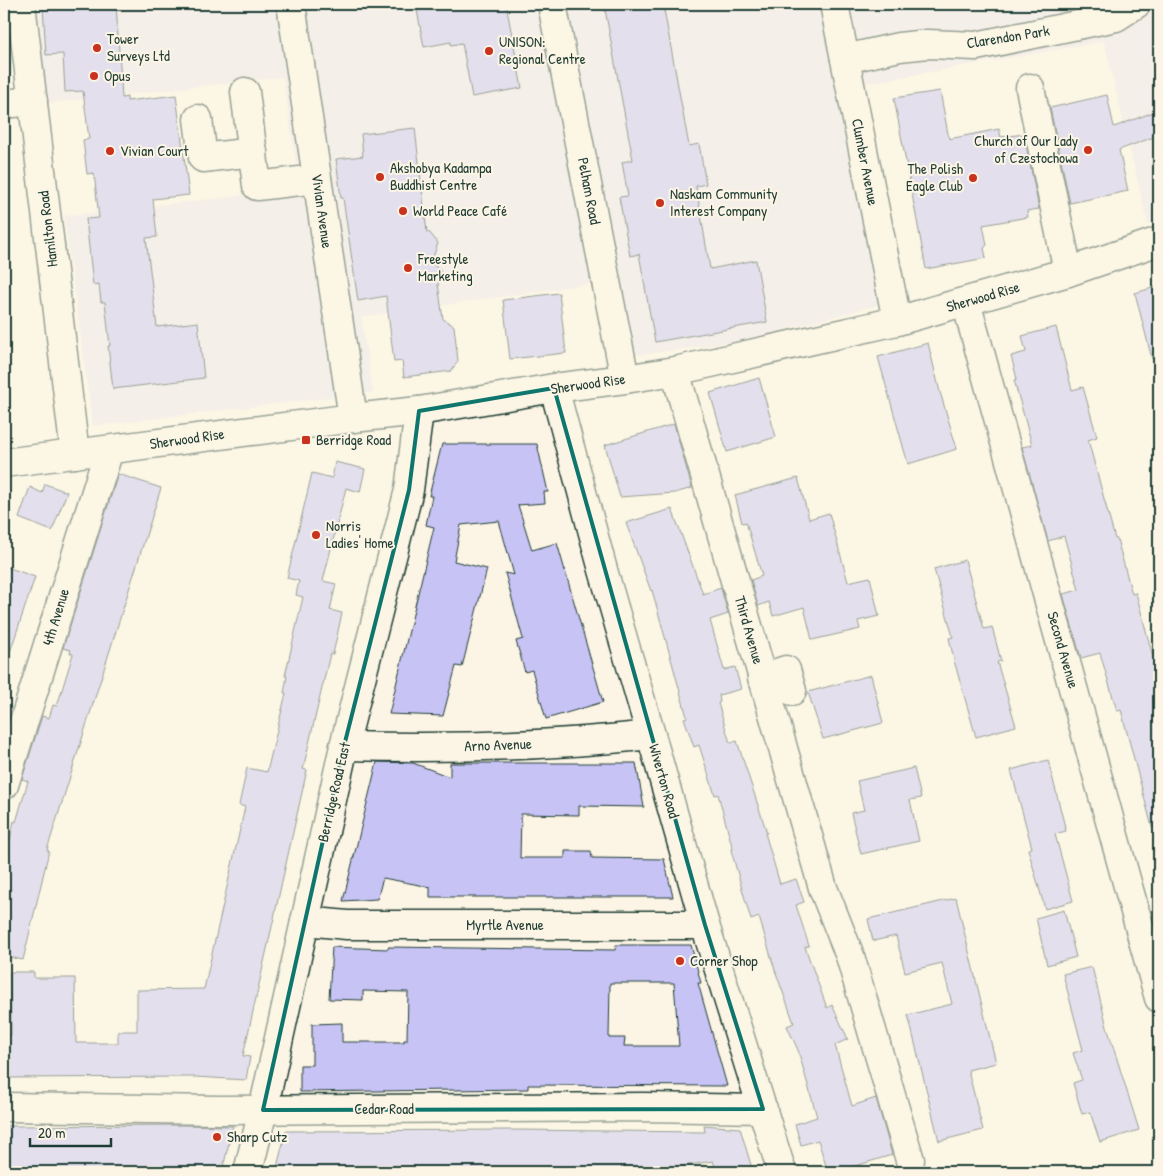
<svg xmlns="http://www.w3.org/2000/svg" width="1163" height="1176" viewBox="0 0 1163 1176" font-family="'Patrick Hand',sans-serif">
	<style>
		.built { fill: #ece6ea }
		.building { fill: #c7c3f5; stroke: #1f3d34; fill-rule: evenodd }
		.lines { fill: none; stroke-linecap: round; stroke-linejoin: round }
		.minor-casing { stroke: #1f3d34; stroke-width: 31 }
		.major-casing { stroke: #1f3d34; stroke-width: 31 }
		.minor { stroke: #fcf5e5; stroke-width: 28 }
		.major { stroke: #fcf5e5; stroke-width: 28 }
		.marked { fill: none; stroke: #0f766e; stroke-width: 4; stroke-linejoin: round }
		.poi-dot { fill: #c8321e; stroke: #fcf5e5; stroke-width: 2 }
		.labels { text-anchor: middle; stroke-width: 4; stroke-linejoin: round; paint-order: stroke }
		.street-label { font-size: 15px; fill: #1f3d34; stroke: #fcf5e5 }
		.poi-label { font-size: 15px; fill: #1f3d34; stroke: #fcf5e5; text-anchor: start }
	</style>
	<rect width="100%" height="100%" fill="#fcf5e5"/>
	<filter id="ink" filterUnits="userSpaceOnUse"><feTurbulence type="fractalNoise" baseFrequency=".02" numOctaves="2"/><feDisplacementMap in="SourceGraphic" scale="10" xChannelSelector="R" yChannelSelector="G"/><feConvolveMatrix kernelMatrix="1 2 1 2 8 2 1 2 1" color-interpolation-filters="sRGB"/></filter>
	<g filter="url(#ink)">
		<polygon class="built" points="36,4 1159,4 1159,221 1148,224 1104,41 862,84 908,297 740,341 609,359 594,283 361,317 373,392 93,426 64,216 300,189 283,77 47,103"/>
		<g class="building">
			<polygon points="67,4 116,4 122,98 127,97 127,101 176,95 189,195 153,199 157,237 146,238 157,327 198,322 204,378 113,389 108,346 110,346 105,302 101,302 99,284 93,285 86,219 99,218 94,173 87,174 83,140 89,139 83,91 65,92 63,54 46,55 43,6"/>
			<polygon points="450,4 506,4 522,88 472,97 462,43 451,45 451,42 424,47 417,10"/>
			<polygon points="604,4 663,4 689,146 699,144 706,184 696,186 710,269 756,260 767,322 655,342 639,254 630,256 619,197 628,196 622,162 633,160"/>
			<polygon points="940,91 949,139 999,129 1001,137 1024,134 1039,209 1027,211 1028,217 983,225 987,245 984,248 986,258 926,269 894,98"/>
			<polygon points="1107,95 1114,127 1159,110 1159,135 1119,150 1128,191 1070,203 1050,108"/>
			<polygon points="415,128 427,233 429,232 438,243 431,263 440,270 441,279 438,284 443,319 454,326 458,361 451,371 404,377 402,361 394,362 386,296 358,301 343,198 341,198 336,159 363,156 361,134"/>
			<polygon points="1159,286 1159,358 1152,359 1135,293"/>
			<polygon points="559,293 566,353 510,359 503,300"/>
			<polygon points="1056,327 1072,390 1083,387 1097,437 1088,440 1115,539 1117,539 1132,594 1136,593 1153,657 1159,655 1159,826 1152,827 1121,710 1117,711 1100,653 1081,658 1063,594 1079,590 1064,536 1048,541 1022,447 1032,445 1014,380 1017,379 1011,356 1026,352 1022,336"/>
			<polygon points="928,343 940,392 957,449 908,464 878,357"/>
			<polygon points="759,378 776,437 727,452 710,393"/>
			<polygon points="674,424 692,488 675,493 620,497 605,445"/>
			<polygon points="442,444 537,444 548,492 544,492 545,503 518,505 532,550 557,543 603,702 546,719 532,670 525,672 516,641 523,639 505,573 514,575 499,521 461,525 454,561 487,569 462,667 456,666 443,716 389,714 434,527 426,525 432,496 429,496"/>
			<polygon points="335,462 365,469 360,492 346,488 323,581 336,584 330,610 342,613 333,654 330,654 303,769 307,770 243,1056 250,1057 246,1080 196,1077 4,1078 4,1035 11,1035 10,972 34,972 34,978 75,978 76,1043 118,1043 118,1031 137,1031 137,990 204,989 245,807 239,805 247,768 267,772 286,693 284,693 287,676 285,676 303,597 296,595 299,581 287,578 312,473 332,478"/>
			<polygon points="118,474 161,488 47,850 49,851 23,960 4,956 4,867 14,821 16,822 28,781 22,779 42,716 49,718 53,705 57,706 73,654 70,653 71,650 63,648"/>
			<polygon points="798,478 809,519 829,513 848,582 870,577 879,616 858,621 860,629 812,640 804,607 773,616 769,602 758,606 751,580 762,576 746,522 742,523 735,495"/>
			<polygon points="45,484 67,492 52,531 19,518 30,487 42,493"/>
			<polygon points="672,509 703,594 721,588 728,614 710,620 724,670 735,667 741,689 719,695 720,702 718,703 730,743 737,741 767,833 765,833 780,884 796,879 804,902 796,905 809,946 805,947 827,1008 832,1005 848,1039 835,1045 852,1106 876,1098 892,1155 835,1172 828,1172 818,1140 801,1145 795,1124 817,1117 798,1050 787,1026 794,1023 775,970 759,917 751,920 731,850 733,850 718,794 715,795 699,745 694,747 684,718 687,717 652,590 651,591 626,523"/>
			<polygon points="965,560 984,629 992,627 1001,661 997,662 1016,726 976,737 955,664 949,638 953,637 934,569"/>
			<polygon points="4,566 35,577 8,658 4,657"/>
			<polygon points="871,675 883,723 823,739 808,692"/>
			<polygon points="1048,760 1066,831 1055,834 1073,901 1045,909 1028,849 1032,848 1011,770"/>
			<polygon points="377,762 413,763 450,777 450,763 636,763 644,807 579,806 579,815 521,814 520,858 565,858 565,851 591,851 592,858 664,859 673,897 430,897 430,887 383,878 377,899 343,901"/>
			<polygon points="914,768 921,798 910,800 919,841 861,854 851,813 864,810 857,781"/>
			<polygon points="956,898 996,1063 968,1070 983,1130 939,1141 908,1015 952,1004 942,963 905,972 896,936 873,941 868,919"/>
			<polygon points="1064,910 1076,957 1047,965 1036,918"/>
			<path d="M616 945H691L701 983H698L727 1086 528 1085V1089L300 1092V1065H312V1024L342 1023V1042H404V1040H407L408 992 363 991V1000L329 999 332 947 388 949V947L615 950ZM610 983H674L679 1046H624L625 1038H609Z"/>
			<polygon points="1092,967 1107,1027 1139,1130 1100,1142 1090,1112 1082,1114 1073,1083 1082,1080 1073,1053 1083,1050 1063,974"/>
			<polygon points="183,1125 233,1126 222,1172 4,1172 4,1126"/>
			<polygon points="704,1125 740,1128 753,1172 717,1172 713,1161 677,1167 677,1172 520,1172 520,1170 473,1170 473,1172 276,1171 286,1131 515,1130 705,1132"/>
		</g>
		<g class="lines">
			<g class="minor-casing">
				<g id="minor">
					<polyline points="21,4 75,454"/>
					<polyline points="291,4 353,418"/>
					<polyline points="552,4 625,379"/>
					<polyline points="834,4 897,321"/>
					<polyline points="845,59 899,47 928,44 976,46 1116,17 1136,4"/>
					<polyline points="1030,88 1068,272"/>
					<polyline points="245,92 257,186 317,179"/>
					<polyline points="4,104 33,101"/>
					<polyline points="198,119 203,158 253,152"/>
					<polyline points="966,302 1159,998"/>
					<polyline points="675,371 823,888 850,956 910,1160"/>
					<polyline points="554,388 603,570 651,735 705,925 782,1172"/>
					<polyline points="762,678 786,670 792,691"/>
					<path d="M344 746C447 749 550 746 651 735"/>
					<polyline points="4,785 109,450"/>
					<polyline points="305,921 347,925 705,925"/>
					<polyline points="4,1107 221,1110 644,1107 763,1109"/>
					<polyline points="248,1172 263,1110 344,746 409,490 419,411"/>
				</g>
			</g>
			<g class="major-casing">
				<polyline id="major" points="4,463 353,418 419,411 554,388 625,379 675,371 897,321 1068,272 1159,241"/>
			</g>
			<use href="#minor" class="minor"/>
			<use href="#major" class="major"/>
		</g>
	</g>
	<path d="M0 0H1163V1176H0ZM554 388 705 925 763 1109 263 1110 344 746 409 490 419 411Z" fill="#fcf5e5" fill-opacity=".55" fill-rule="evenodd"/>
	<path class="marked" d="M554 388 705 925 763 1109 263 1110 344 746 409 490 419 411Z"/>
	<g class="poi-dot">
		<circle cx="97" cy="48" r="5"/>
		<circle cx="489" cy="51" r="5"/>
		<circle cx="94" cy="76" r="5"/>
		<circle cx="1088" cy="150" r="5"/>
		<circle cx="110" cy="151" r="5"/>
		<circle cx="380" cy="177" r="5"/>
		<circle cx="973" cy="178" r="5"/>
		<circle cx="660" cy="203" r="5"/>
		<circle cx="403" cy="211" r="5"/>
		<circle cx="408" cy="268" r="5"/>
		<rect x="301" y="435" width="10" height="10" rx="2.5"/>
		<circle cx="316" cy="535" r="5"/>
		<circle cx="680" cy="961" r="5"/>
		<circle cx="217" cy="1137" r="5"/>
	</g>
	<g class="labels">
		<g class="street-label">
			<text transform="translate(1008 37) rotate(-9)" y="5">Clarendon Park</text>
			<text transform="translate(865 162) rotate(79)" y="5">Clumber Avenue</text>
			<text transform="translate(589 191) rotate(79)" y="5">Pelham Road</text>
			<text transform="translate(322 211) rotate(82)" y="5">Vivian Avenue</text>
			<text transform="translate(48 229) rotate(-97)" y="5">Hamilton Road</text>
			<text transform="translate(983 297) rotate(-16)" y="5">Sherwood Rise</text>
			<text transform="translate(588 384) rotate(-8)" y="5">Sherwood Rise</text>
			<text transform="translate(187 439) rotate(-8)" y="5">Sherwood Rise</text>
			<text transform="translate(56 617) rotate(-73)" y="5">4th Avenue</text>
			<text transform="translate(749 630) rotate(74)" y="5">Third Avenue</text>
			<text transform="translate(1063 650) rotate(74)" y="5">Second Avenue</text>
			<text transform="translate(498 745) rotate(-2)" y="5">Arno Avenue</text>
			<text transform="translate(664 781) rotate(74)" y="5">Wiverton Road</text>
			<text transform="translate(334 792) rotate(-77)" y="5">Berridge Road East</text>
			<text x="505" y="930">Myrtle Avenue</text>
			<text x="384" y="1114">Cedar Road</text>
		</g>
		<g class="poi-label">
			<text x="107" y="44">Tower<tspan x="107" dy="17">Surveys Ltd</tspan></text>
			<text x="499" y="47">UNISON:<tspan x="499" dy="17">Regional Centre</tspan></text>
			<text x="104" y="81">Opus</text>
			<text x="1078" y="146" text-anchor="end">Church of Our Lady<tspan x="1078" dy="17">of Czestochowa</tspan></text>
			<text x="120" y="156">Vivian Court</text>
			<text x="390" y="173">Akshobya Kadampa<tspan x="390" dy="17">Buddhist Centre</tspan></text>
			<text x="963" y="174" text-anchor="end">The Polish<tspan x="963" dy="17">Eagle Club</tspan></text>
			<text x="670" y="199">Naskam Community<tspan x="670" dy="17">Interest Company</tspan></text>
			<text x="413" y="216">World Peace Café</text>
			<text x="418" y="264">Freestyle<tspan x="418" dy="17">Marketing</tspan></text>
			<text x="316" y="445">Berridge Road</text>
			<text x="326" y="531">Norris<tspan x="326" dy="17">Ladies' Home</tspan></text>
			<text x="690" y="966">Corner Shop</text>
			<text x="227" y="1142">Sharp Cutz</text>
		</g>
	</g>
	<rect width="1163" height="1176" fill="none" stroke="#fcf5e5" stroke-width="20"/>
	<rect x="10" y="10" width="1143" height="1156" fill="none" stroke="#1f3d34" stroke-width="2" filter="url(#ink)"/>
	<path d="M30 1138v8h81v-8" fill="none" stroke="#1f3d34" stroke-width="2.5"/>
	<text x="38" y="1138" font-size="15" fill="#1f3d34" stroke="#fcf5e5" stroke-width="4" paint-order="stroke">20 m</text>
</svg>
